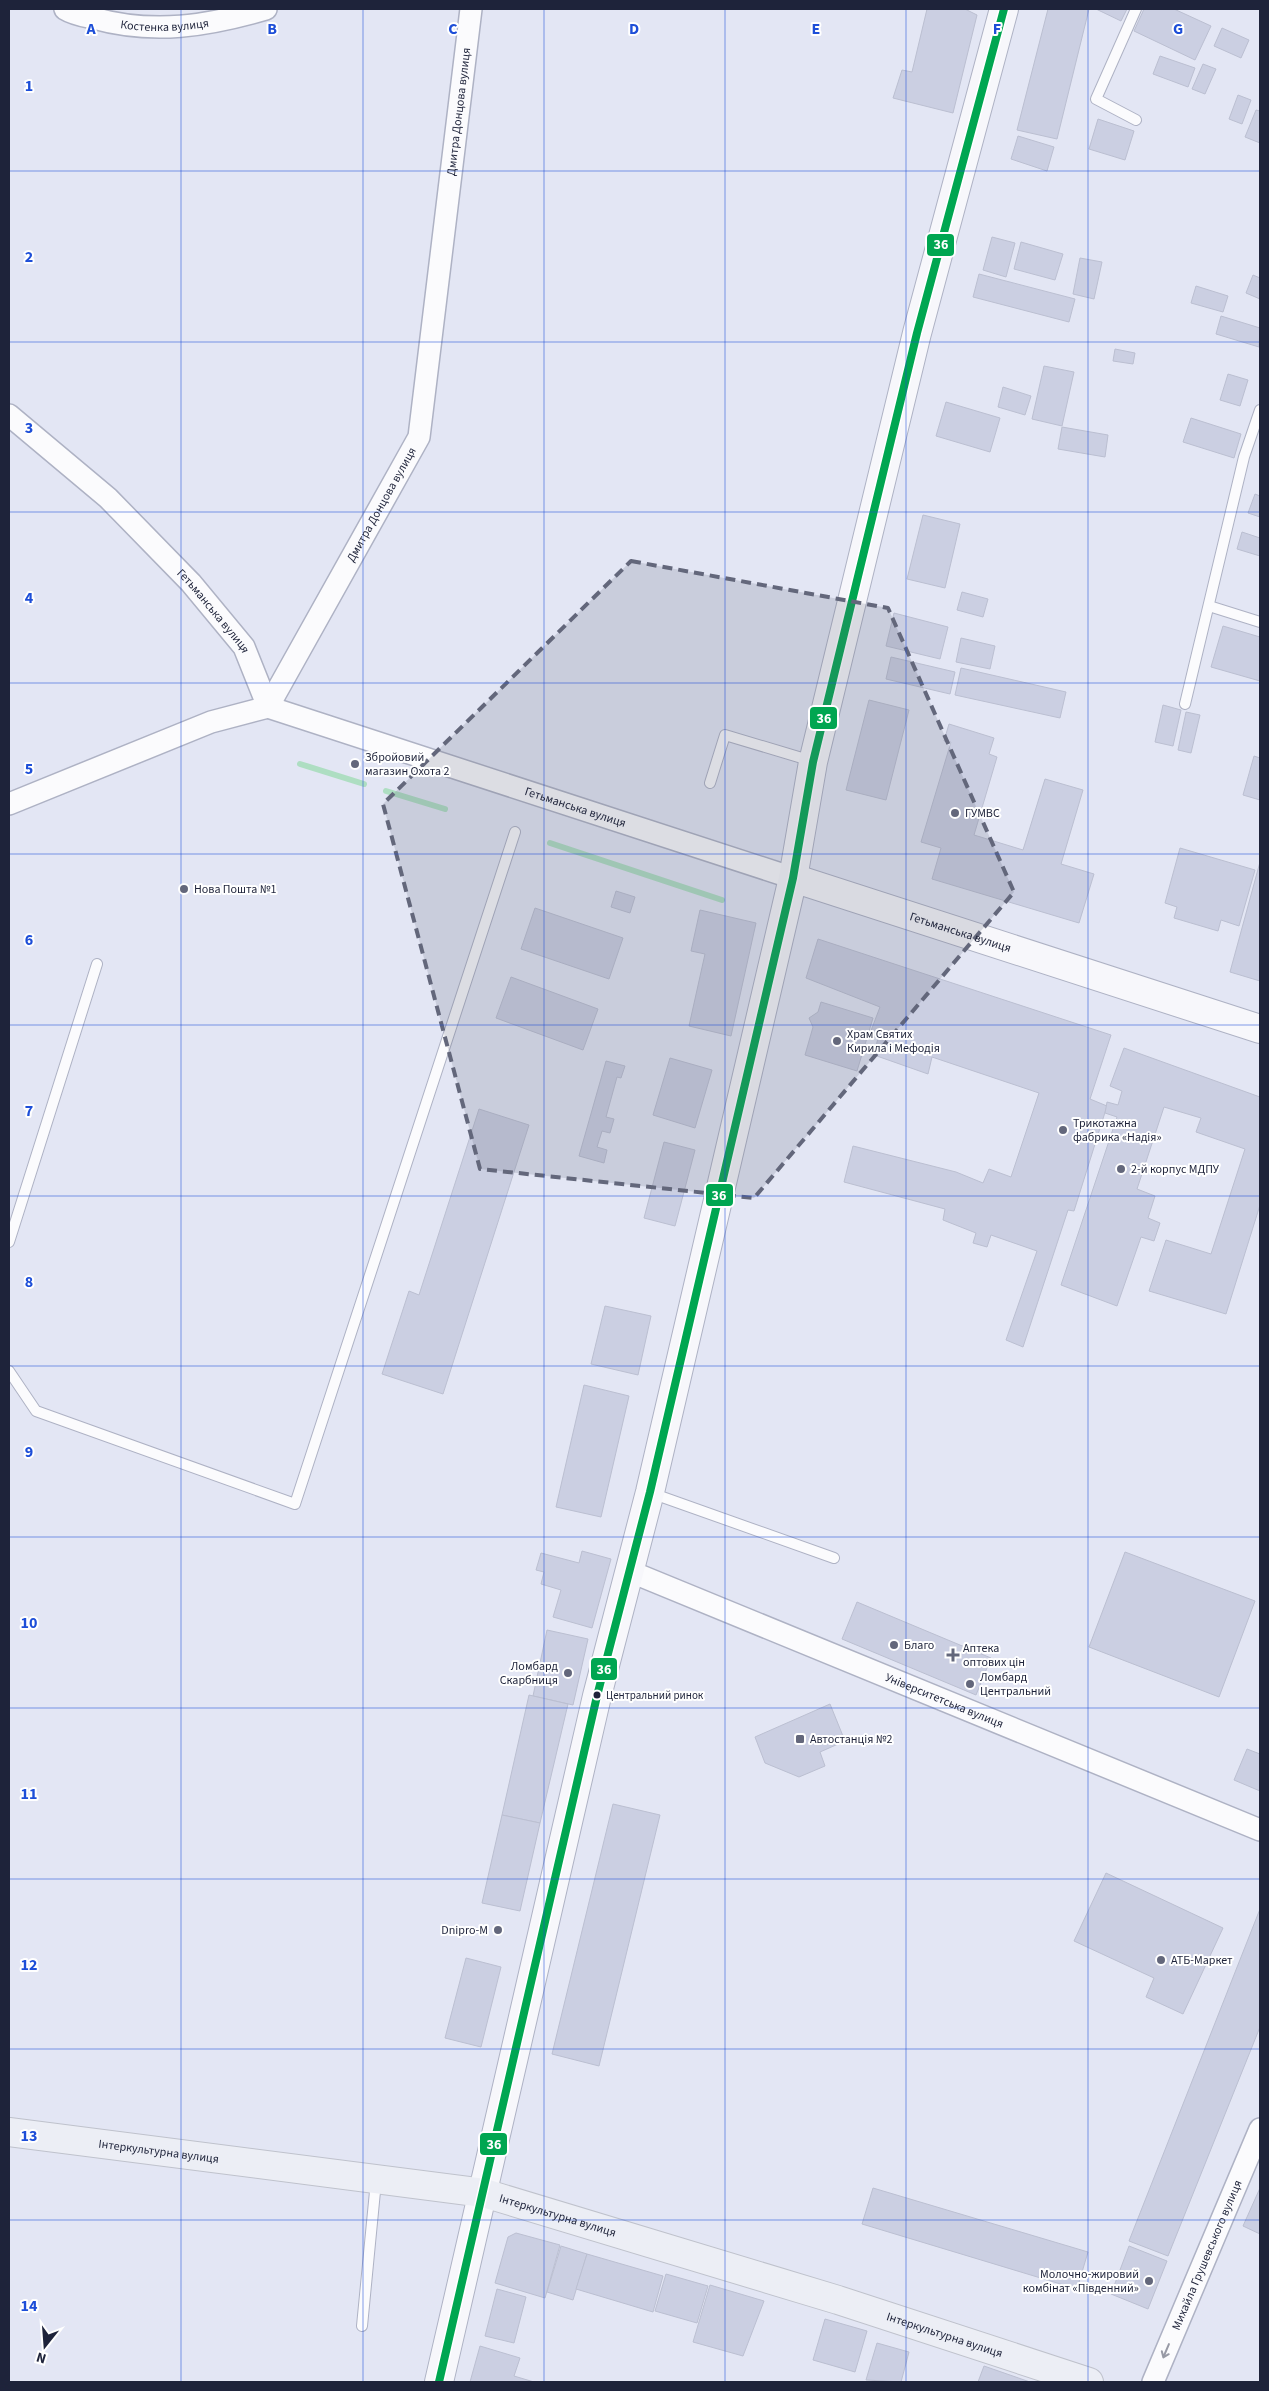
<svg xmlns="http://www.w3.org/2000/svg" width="1269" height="2391" viewBox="0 0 1269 2391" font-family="'Source Sans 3',sans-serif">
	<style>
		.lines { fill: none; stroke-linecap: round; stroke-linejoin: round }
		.stream { stroke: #aedec2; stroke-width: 6 }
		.building { fill: #cbcfe2; stroke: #bbbfd1 }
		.lane-casing { stroke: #aeb2c4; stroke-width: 12 }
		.street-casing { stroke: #aeb2c4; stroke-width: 24 }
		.secondary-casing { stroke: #aeb2c4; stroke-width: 30 }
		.highway-casing { stroke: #bfc2cc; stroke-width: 30 }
		.lane { stroke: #fbfbfd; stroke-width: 10 }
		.street { stroke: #fbfbfd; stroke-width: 21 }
		.secondary { stroke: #f7f7fb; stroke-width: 28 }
		.highway { stroke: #eceef5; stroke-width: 28 }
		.bus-1-casing { stroke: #fff; stroke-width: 11 }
		.bus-1 { stroke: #00a651; stroke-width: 8 }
		.oneway { stroke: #989aa5 }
		.marked { fill: #63677b; fill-opacity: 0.2; stroke: #63677b; stroke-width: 4; stroke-dasharray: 10 6; stroke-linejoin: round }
		.grid { fill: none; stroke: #1d4ed8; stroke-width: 1; stroke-opacity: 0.55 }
		.poi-dot { fill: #63677b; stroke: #fff; stroke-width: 2 }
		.bus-dot { fill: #1e233a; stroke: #fff; stroke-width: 2 }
		.labels { text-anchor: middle; stroke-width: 4; stroke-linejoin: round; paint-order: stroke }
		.bus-label { font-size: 11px; fill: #1e233a; stroke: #fff; text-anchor: start }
		.street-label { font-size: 12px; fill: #1e233a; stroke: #fff }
		.poi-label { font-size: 12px; fill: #1e233a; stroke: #fff; text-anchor: start }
		.grid-label { font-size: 16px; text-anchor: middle; font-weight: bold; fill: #1d4ed8; stroke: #fff; stroke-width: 4; stroke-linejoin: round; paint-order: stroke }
		.line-badge { stroke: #fff; stroke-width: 2 }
		.badge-label { font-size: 14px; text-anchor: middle; font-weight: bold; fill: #fff }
	</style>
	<rect width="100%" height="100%" fill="#e3e6f4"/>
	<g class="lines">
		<g class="stream">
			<polyline points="300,764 364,784"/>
			<polyline points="386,791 445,809"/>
			<polyline points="550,843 722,900"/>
		</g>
	</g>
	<g class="building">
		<polygon points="927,9 965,9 977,15 953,113 893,98 902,70 912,72"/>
		<polygon points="1048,9 1089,9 1057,139 1017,130"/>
		<polygon points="1096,9 1127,9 1121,21"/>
		<polygon points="1144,9 1174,9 1211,26 1195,60 1134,31"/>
		<polygon points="1222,28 1249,40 1241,58 1214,46"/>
		<polygon points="1160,56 1195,68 1188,87 1153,74"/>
		<polygon points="1203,64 1216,69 1205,94 1192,89"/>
		<polygon points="1238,95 1251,100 1242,124 1229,119"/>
		<polygon points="1256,110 1260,111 1260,143 1245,137"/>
		<polygon points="1098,119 1134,131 1125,160 1089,149"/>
		<polygon points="1018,136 1054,147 1047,171 1011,159"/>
		<polygon points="992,237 1015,243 1006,277 983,270"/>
		<polygon points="1021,242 1063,254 1055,280 1014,269"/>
		<polygon points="1080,258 1102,262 1094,299 1073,294"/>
		<polygon points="979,274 1075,299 1069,322 973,297"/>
		<polygon points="1253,275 1260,278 1260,299 1246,293"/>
		<polygon points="1196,286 1228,296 1223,312 1191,303"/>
		<polygon points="1221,316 1260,328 1259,347 1216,334"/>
		<polygon points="1115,349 1135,353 1133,364 1113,361"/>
		<polygon points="1044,366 1074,372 1062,426 1032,419"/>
		<polygon points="1228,374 1248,380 1240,406 1220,400"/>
		<polygon points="1003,387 1031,396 1025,415 998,407"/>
		<polygon points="946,402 1000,418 990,452 936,436"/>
		<polygon points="1191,418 1241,434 1234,458 1183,442"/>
		<polygon points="1062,427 1108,435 1105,457 1058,449"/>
		<polygon points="1255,494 1260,496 1260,517 1248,513"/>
		<polygon points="923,515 960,524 945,588 907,579"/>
		<polygon points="1242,532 1260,538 1260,556 1237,549"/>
		<polygon points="962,592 988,599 983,617 957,610"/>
		<polygon points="894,613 948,627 940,659 886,646"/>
		<polygon points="1223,626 1260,637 1260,681 1211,667"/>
		<polygon points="961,638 995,646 990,669 956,662"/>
		<polygon points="891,657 955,672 950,694 886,679"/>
		<polygon points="961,668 1066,692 1060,718 955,695"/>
		<polygon points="869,700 909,710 886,800 846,790"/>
		<polygon points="1163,705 1181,710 1173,746 1155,742"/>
		<polygon points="1186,712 1200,715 1191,753 1178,750"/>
		<polygon points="949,724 994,738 989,754 997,757 974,835 1023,850 1045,779 1083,790 1061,864 1094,874 1079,923 932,879 941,848 921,842 951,742 944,741"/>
		<polygon points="1254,756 1260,758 1260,800 1243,795"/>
		<polygon points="1180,848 1255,870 1239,926 1221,920 1218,931 1174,918 1177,907 1165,903"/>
		<polygon points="1260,862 1260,981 1230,972"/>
		<polygon points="616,891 635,897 630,913 611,907"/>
		<polygon points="535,908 623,938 609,979 521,949"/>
		<polygon points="700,910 756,923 731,1036 689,1026 705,954 691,951"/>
		<polygon points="818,939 1111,1035 1090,1099 1107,1106 1074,1211 1068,1210 1023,1347 1006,1340 1037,1251 991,1235 987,1247 973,1243 976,1233 943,1220 945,1209 844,1182 853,1146 956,1172 983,1183 989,1169 1011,1177 1039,1093 932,1057 928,1074 874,1055 878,1038 869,1036 880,1007 806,978"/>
		<polygon points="511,977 598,1009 583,1050 496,1018"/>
		<polygon points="821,1002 873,1018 857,1071 805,1055 813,1027 809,1018 818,1012"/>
		<polygon points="1124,1048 1260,1097 1260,1205 1226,1314 1149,1291 1166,1240 1211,1254 1245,1149 1196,1132 1201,1118 1164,1107 1137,1189 1155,1196 1148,1218 1160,1223 1154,1241 1141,1237 1117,1306 1061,1285 1117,1117 1105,1113 1107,1102 1118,1105 1122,1091 1110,1086"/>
		<polygon points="670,1058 712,1070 695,1128 653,1115"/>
		<polygon points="606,1061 625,1066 621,1078 617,1077 606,1117 614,1119 610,1133 602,1131 597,1147 607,1150 604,1163 579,1156"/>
		<polygon points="479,1109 529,1125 443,1394 382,1374 409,1291 419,1295"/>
		<polygon points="664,1142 695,1150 675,1226 644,1218"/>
		<polygon points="605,1306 651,1316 638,1375 591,1364"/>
		<polygon points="584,1385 629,1396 601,1517 556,1507"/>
		<polygon points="582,1551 611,1559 592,1628 553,1617 561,1590 541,1584 544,1572 536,1570 541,1553 579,1563"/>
		<polygon points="1125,1552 1255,1601 1219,1697 1089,1647"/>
		<polygon points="857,1602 991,1658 976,1695 842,1639"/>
		<polygon points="547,1630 588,1639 573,1705 533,1696"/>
		<polygon points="529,1695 568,1704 540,1823 502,1815"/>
		<polygon points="830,1704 845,1741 820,1752 825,1766 799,1777 765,1763 755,1737"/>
		<polygon points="1247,1749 1260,1754 1260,1791 1234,1780"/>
		<polygon points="613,1804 660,1815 599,2066 552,2054"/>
		<polygon points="502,1815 540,1823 520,1911 482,1903"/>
		<polygon points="1106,1873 1223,1928 1183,2014 1146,1997 1154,1978 1074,1941"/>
		<polygon points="1260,1909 1260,2027 1168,2256 1129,2241"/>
		<polygon points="466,1958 501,1967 481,2047 445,2038"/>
		<polygon points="873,2188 1088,2252 1077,2289 862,2224"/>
		<polygon points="1260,2188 1260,2234 1243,2226"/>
		<polygon points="516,2233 560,2245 545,2298 495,2283 508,2237"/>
		<polygon points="561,2246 587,2254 573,2300 547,2292"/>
		<polygon points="1129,2246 1167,2261 1148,2309 1111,2294"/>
		<polygon points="587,2254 663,2276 653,2312 576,2289"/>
		<polygon points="666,2274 708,2286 697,2323 655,2311"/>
		<polygon points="710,2285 764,2301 743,2356 693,2342"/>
		<polygon points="497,2289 526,2297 514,2343 485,2336"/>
		<polygon points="825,2319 867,2331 855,2372 813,2360"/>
		<polygon points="877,2343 909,2352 901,2382 866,2380"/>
		<polygon points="480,2346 520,2358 514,2376 534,2382 470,2382"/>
		<polygon points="984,2366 1030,2382 978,2382"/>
	</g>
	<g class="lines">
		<g class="lane-casing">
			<g id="lane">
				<polyline points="1136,120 1096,99 1136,9"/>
				<polyline points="1209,606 1260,622"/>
				<polyline points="1185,704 1244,457 1260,410"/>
				<polyline points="710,783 725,735 812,761"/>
				<polyline points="9,1242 97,964"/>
				<polyline points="9,1371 36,1411 295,1504 515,832"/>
				<polyline points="651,1493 834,1558"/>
				<polyline points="362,2326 376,2181"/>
			</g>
		</g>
		<g class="street-casing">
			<g id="street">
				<path id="s1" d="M65 9C73 14 84 16 93 18 154 35 207 26 266 9"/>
				<path id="s2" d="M9 415 108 498 191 583 244 647 268 707 793 878"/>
				<path id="s3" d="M9 804 211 722 268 707 419 437 471 9"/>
				<path id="s4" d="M629 1571 1260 1830"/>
				<path id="s5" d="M1153 2382 1260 2129"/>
			</g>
		</g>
		<g class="secondary-casing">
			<g id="secondary">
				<path id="s6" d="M793 878 1260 1029"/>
				<polyline points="439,2382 597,1696 650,1492 793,878 813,762 917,333 1004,9"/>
			</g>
		</g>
		<g class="highway-casing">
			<g id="highway">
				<path id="s7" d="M9 2132 484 2193 838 2300 1089 2382"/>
			</g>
		</g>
		<use href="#lane" class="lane"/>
		<use href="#street" class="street"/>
		<use href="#secondary" class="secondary"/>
		<use href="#highway" class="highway"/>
		<g class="bus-1-casing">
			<polyline id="bus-1" points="439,2382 597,1696 650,1492 793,878 813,762 917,333 1004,9"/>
		</g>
		<use href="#bus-1" class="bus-1"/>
	</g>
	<defs><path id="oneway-shaft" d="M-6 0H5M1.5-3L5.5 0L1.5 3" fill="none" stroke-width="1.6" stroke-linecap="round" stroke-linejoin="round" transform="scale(1.25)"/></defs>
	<use class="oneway" href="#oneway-shaft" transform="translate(1166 2351) rotate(113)"/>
	<path class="marked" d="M631 561 888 608 1014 892 754 1198 480 1169 383 804Z"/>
	<path class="grid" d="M181 9V2382M363 9V2382M544 9V2382M725 9V2382M906 9V2382M1088 9V2382M9 171H1260M9 342H1260M9 512H1260M9 683H1260M9 854H1260M9 1025H1260M9 1196H1260M9 1366H1260M9 1537H1260M9 1708H1260M9 1879H1260M9 2049H1260M9 2220H1260"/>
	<g class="poi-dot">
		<circle cx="355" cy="764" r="5"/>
		<circle cx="955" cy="813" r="5"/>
		<circle cx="184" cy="889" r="5"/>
		<circle cx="837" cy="1041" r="5"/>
		<circle cx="1063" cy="1130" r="5"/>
		<circle cx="1121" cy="1169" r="5"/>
		<circle cx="894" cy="1645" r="5"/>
		<path d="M950.5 1647.5h5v5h5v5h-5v5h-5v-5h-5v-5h5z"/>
		<circle cx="568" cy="1673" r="5"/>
		<circle cx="970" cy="1684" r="5"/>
		<rect x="795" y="1734" width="10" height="10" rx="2.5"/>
		<circle cx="498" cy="1930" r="5"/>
		<circle cx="1161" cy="1960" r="5"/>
		<circle cx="1149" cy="2281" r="5"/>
	</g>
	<circle class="bus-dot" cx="597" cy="1695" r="4.5"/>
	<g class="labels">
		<g class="bus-label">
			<text x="606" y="1699">Центральний ринок</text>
		</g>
		<g class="street-label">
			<text dy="4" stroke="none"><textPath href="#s1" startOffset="102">Костенка вулиця</textPath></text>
			<text dy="4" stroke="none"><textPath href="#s3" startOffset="914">Дмитра Донцова вулиця</textPath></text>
			<text dy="4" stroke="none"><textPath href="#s3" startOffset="509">Дмитра Донцова вулиця</textPath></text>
			<text dy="4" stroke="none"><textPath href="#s2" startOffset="284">Гетьманська вулиця</textPath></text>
			<text dy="4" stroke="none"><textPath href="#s2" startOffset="719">Гетьманська вулиця</textPath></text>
			<text dy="4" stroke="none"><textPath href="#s6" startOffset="176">Гетьманська вулиця</textPath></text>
			<text dy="4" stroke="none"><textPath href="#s4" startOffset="341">Університетська вулиця</textPath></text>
			<text dy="4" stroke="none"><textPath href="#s7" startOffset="151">Інтеркультурна вулиця</textPath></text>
			<text dy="4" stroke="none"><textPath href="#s7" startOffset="556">Інтеркультурна вулиця</textPath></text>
			<text dy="4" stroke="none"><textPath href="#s5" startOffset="138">Михайла Грушевського вулиця</textPath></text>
			<text dy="4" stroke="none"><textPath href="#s7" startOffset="961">Інтеркультурна вулиця</textPath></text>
		</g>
		<g class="poi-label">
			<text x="365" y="761">Збройовий<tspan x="365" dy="14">магазин Охота 2</tspan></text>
			<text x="965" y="817">ГУМВС</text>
			<text x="194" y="893">Нова Пошта №1</text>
			<text x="847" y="1038">Храм Святих<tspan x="847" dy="14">Кирила і Мефодія</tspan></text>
			<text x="1073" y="1127">Трикотажна<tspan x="1073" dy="14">фабрика «Надія»</tspan></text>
			<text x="1131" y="1173">2-й корпус МДПУ</text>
			<text x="904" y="1649">Благо</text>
			<text x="963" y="1652">Аптека<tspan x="963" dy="14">оптових цін</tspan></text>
			<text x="558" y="1670" text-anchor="end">Ломбард<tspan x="558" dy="14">Скарбниця</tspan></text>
			<text x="980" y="1681">Ломбард<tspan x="980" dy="14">Центральний</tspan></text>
			<text x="810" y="1743">Автостанція №2</text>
			<text x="488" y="1934" text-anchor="end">Dnipro-M</text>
			<text x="1171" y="1964">АТБ-Маркет</text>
			<text x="1139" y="2278" text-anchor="end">Молочно-жировий<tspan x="1139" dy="14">комбінат «Південний»</tspan></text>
		</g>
	</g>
	<g class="grid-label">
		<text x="91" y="34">A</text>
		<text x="272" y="34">B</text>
		<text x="453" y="34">C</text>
		<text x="634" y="34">D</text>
		<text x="816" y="34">E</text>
		<text x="997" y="34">F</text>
		<text x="1178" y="34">G</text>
		<text x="29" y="91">1</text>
		<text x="29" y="262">2</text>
		<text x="29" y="433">3</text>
		<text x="29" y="603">4</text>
		<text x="29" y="774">5</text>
		<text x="29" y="945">6</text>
		<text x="29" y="1116">7</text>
		<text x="29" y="1287">8</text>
		<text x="29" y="1457">9</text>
		<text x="29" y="1628">10</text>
		<text x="29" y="1799">11</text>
		<text x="29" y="1970">12</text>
		<text x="29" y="2141">13</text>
		<text x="29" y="2311">14</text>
	</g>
	<g class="line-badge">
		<rect x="926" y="233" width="29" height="24" rx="5" fill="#00a651"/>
		<rect x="809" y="706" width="29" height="24" rx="5" fill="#00a651"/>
		<rect x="705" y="1183" width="29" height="24" rx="5" fill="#00a651"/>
		<rect x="590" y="1657" width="28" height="24" rx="5" fill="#00a651"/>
		<rect x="479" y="2132" width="29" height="24" rx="5" fill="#00a651"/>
	</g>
	<g class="badge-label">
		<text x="941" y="249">36</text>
		<text x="824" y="723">36</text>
		<text x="719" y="1200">36</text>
		<text x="604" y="1674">36</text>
		<text x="494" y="2149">36</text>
	</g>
	<rect width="1269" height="2391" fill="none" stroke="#1e233a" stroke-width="20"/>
	<g transform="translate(45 2346) rotate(197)" stroke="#ffffff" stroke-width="4" paint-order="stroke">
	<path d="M0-4L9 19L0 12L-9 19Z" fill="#1e233a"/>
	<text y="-8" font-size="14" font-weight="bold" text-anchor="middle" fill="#1e233a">N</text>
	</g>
</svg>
